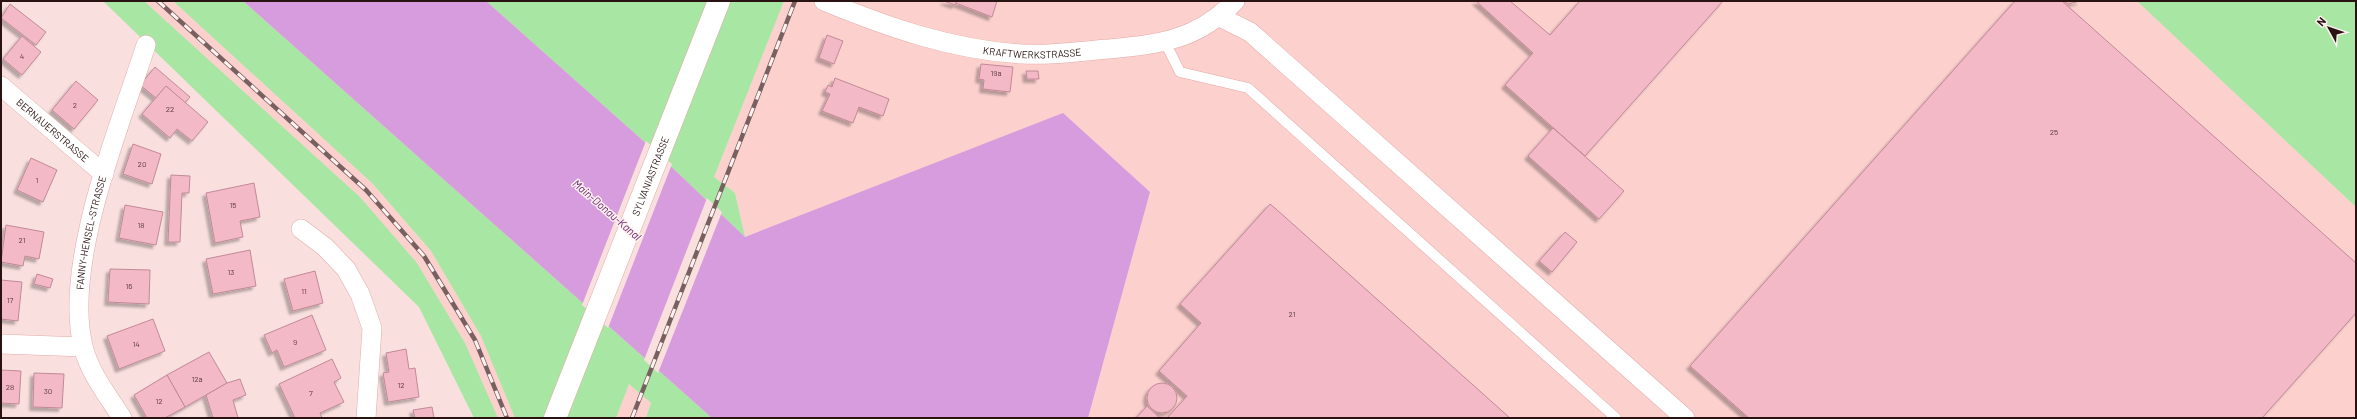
<svg xmlns="http://www.w3.org/2000/svg" width="2357" height="419" viewBox="0 0 2357 419" font-family="Barlow,sans-serif">
	<style>
		.built { fill: #fbd0cd }
		.green { fill: #a7e6a3 }
		.water { fill: #d69cdd }
		.pier { fill: #f9e0de }
		.building { fill: #f4b9c7; stroke: #c18997; filter: url(#shadow) }
		.lines { fill: none; stroke-linecap: round; stroke-linejoin: round }
		.lane-casing { stroke: #e5aaa6; stroke-width: 11 }
		.street-casing { stroke: #e5aaa6; stroke-width: 20 }
		.secondary-casing { stroke: #e5aaa6; stroke-width: 23 }
		.lane { stroke: #fff; stroke-width: 10 }
		.street { stroke: #fff; stroke-width: 19 }
		.secondary { stroke: #fff; stroke-width: 22 }
		.rail-casing { stroke: #77605f; stroke-width: 4.5 }
		.rail { stroke: #fef1f0; stroke-width: 3; stroke-dasharray: 9; stroke-linecap: butt }
		.labels { text-anchor: middle; stroke-width: 3; stroke-linejoin: round; paint-order: stroke }
		.number-label { font-size: 8px; fill: #5c3c3f }
		.street-label { font-size: 10px; fill: #291312; stroke: #fef1f0 }
		.water-label { font-size: 11px; font-style: italic; fill: #621d6b; stroke: #fef1f0 }
	</style>
	<defs>
		<filter id="shadow"><feDropShadow dx="-3.5" dy="3.5" stdDeviation="1" flood-color="#0004"/></filter>
	</defs>
	<rect width="100%" height="100%" fill="#f9e0de"/>
	<g class="built">
		<polygon points="144,1 173,1 373,184 431,251 481,336 515,418 498,418 465,343 417,263 360,197"/>
		<polygon points="784,1 2137,1 2356,207 2356,418 1088,418 1150,192 1063,114 745,237 735,193 714,177"/>
		<polygon points="629,384 651,403 646,418 616,418"/>
	</g>
	<g class="green">
		<polygon points="103,1 144,1 360,197 417,263 465,343 498,418 474,418 419,307"/>
		<polygon points="173,1 243,1 712,418 646,418 651,403 629,384 616,418 515,418 481,336 431,251 373,184"/>
		<polygon points="486,1 784,1 714,177 735,193 745,237 657,153"/>
		<polygon points="2137,1 2356,1 2356,207"/>
	</g>
	<polygon class="water" points="243,1 486,1 657,153 745,237 1063,113 1150,192 1088,418 712,418"/>
	<g class="pier">
		<polygon points="646,141 672,164 608,328 582,305"/>
		<polygon points="707,198 722,212 658,373 644,360"/>
	</g>
	<g class="building">
		<polygon points="944,1 957,1 955,5"/>
		<polygon points="957,1 997,1 992,17 956,3"/>
		<polygon points="1476,1 1510,1 1550,35 1580,1 1723,1 1585,156 1505,85 1533,53"/>
		<polygon points="2015,1 2062,1 2356,263 2356,313 2262,418 1749,418 1690,366"/>
		<polygon points="2063,1 2080,1 2068,4"/>
		<polygon points="10,4 46,32 36,45 1,18"/>
		<polygon points="827,35 843,41 834,64 819,58"/>
		<polygon points="22,36 41,52 22,75 3,59"/>
		<polygon points="981,64 1013,67 1010,92 983,89 984,80 979,79"/>
		<polygon points="155,67 190,97 185,103 166,86 156,98 140,85"/>
		<polygon points="1026,71 1038,71 1039,79 1027,79"/>
		<polygon points="835,78 889,99 883,116 859,107 853,123 822,111 830,94 825,92 828,85 832,87"/>
		<polygon points="76,81 98,100 74,129 52,110"/>
		<polygon points="166,86 208,122 192,141 177,129 170,138 142,114"/>
		<polygon points="1553,128 1624,191 1599,219 1528,156"/>
		<polygon points="133,144 161,154 152,184 123,174"/>
		<polygon points="31,158 57,170 43,202 17,190"/>
		<polygon points="171,175 190,176 189,193 182,193 180,242 168,242"/>
		<polygon points="254,183 260,217 240,221 243,237 215,243 206,193"/>
		<polygon points="1270,204 1276,209 1510,418 1167,418 1187,396 1159,371 1201,323 1180,304"/>
		<polygon points="125,205 163,212 156,245 119,238"/>
		<polygon points="6,225 44,232 39,259 25,256 23,266 1,262"/>
		<polygon points="1565,232 1577,242 1552,272 1539,261"/>
		<polygon points="250,250 256,286 213,294 206,259"/>
		<polygon points="110,269 150,270 149,304 108,302"/>
		<polygon points="315,271 323,303 293,311 284,279"/>
		<polygon points="37,274 53,279 50,288 34,284"/>
		<polygon points="1,280 22,282 18,321 1,319"/>
		<polygon points="312,315 326,350 284,367 277,350 272,353 264,335"/>
		<polygon points="153,319 165,351 119,369 107,336"/>
		<polygon points="406,349 409,369 415,368 419,397 388,402 383,373 389,372 386,353"/>
		<polygon points="209,352 227,383 185,407 167,375"/>
		<polygon points="332,359 341,378 334,382 344,402 320,413 322,418 295,418 279,384"/>
		<polygon points="1,370 21,371 19,404 1,403"/>
		<polygon points="34,373 64,374 62,408 33,407"/>
		<polygon points="167,375 185,407 165,418 147,418 134,395"/>
		<polygon points="240,379 246,395 233,400 238,418 213,418 206,395 227,383"/>
		<circle cx="1162" cy="398" r="15"/>
		<polygon points="1147,406 1160,418 1136,418"/>
		<polygon points="432,407 434,418 415,418 413,410"/>
	</g>
	<g class="lines">
		<g class="lane-casing">
			<polyline id="lane" points="1165,42 1180,72 1248,88 1616,418"/>
		</g>
		<g class="street-casing">
			<g id="street">
				<path id="s1" d="M824 1C887 27 952 50 1022 54 1050 56 1081 51 1109 49 1160 44 1198 40 1235 1"/>
				<polyline points="1220,17 1250,32 1685,418"/>
				<path id="s2" d="M1 86 104 174"/>
				<polyline points="301,229 325,247 346,269 360,294 372,328 366,418"/>
				<polyline points="1,344 83,347"/>
				<path id="s3" d="M122 418C108 396 89 372 83 346 63 263 120 126 146 45"/>
			</g>
		</g>
		<g class="secondary-casing">
			<g id="secondary">
				<path id="s4" d="M555 418 719 1"/>
			</g>
		</g>
		<use href="#lane" class="lane"/>
		<use href="#street" class="street"/>
		<use href="#secondary" class="secondary"/>
		<g class="rail-casing">
			<g id="rail">
				<polyline points="158,1 366,190 424,256 475,340 507,418"/>
				<polyline points="632,418 795,1"/>
			</g>
		</g>
		<use href="#rail" class="rail"/>
	</g>
	<g class="labels">
		<g class="number-label">
			<text x="22" y="59">4</text>
			<text x="996" y="76">19a</text>
			<text x="75" y="108">2</text>
			<text x="170" y="112">22</text>
			<text x="2054" y="135">25</text>
			<text x="142" y="167">20</text>
			<text x="37" y="183">1</text>
			<text x="233" y="208">15</text>
			<text x="141" y="228">18</text>
			<text x="22" y="243">21</text>
			<text x="231" y="275">13</text>
			<text x="129" y="289">16</text>
			<text x="304" y="294">11</text>
			<text x="10" y="303">17</text>
			<text x="1292" y="317">21</text>
			<text x="295" y="345">9</text>
			<text x="136" y="347">14</text>
			<text x="197" y="382">12a</text>
			<text x="401" y="388">12</text>
			<text x="10" y="390">28</text>
			<text x="48" y="394">30</text>
			<text x="311" y="396">7</text>
			<text x="159" y="404">12</text>
		</g>
		<g class="street-label">
			<text dy="4" stroke="none"><textPath href="#s1" startOffset="216">KRAFTWERKSTRASSE</textPath></text>
			<text dy="4" stroke="none"><textPath href="#s2" startOffset="68">BERNAUERSTRASSE</textPath></text>
			<text dy="4" stroke="none"><textPath href="#s4" startOffset="260">SYLVANIASTRASSE</textPath></text>
			<text dy="4" stroke="none"><textPath href="#s3" startOffset="197">FANNY-HENSEL-STRASSE</textPath></text>
		</g>
		<g class="water-label">
			<text transform="translate(607 210) rotate(41)" y="4">Main-Donau-Kanal</text>
		</g>
	</g>
	<rect width="2357" height="419" fill="none" stroke="#291312" stroke-width="4"/>
	<g transform="translate(2329 28) rotate(310)" stroke="#fef1f0" stroke-width="3" paint-order="stroke">
	<path d="M0-3L7 15L0 10L-7 15Z" fill="#291312"/>
	<text y="-6" font-size="11" font-weight="bold" text-anchor="middle" fill="#291312">N</text>
	</g>
</svg>
